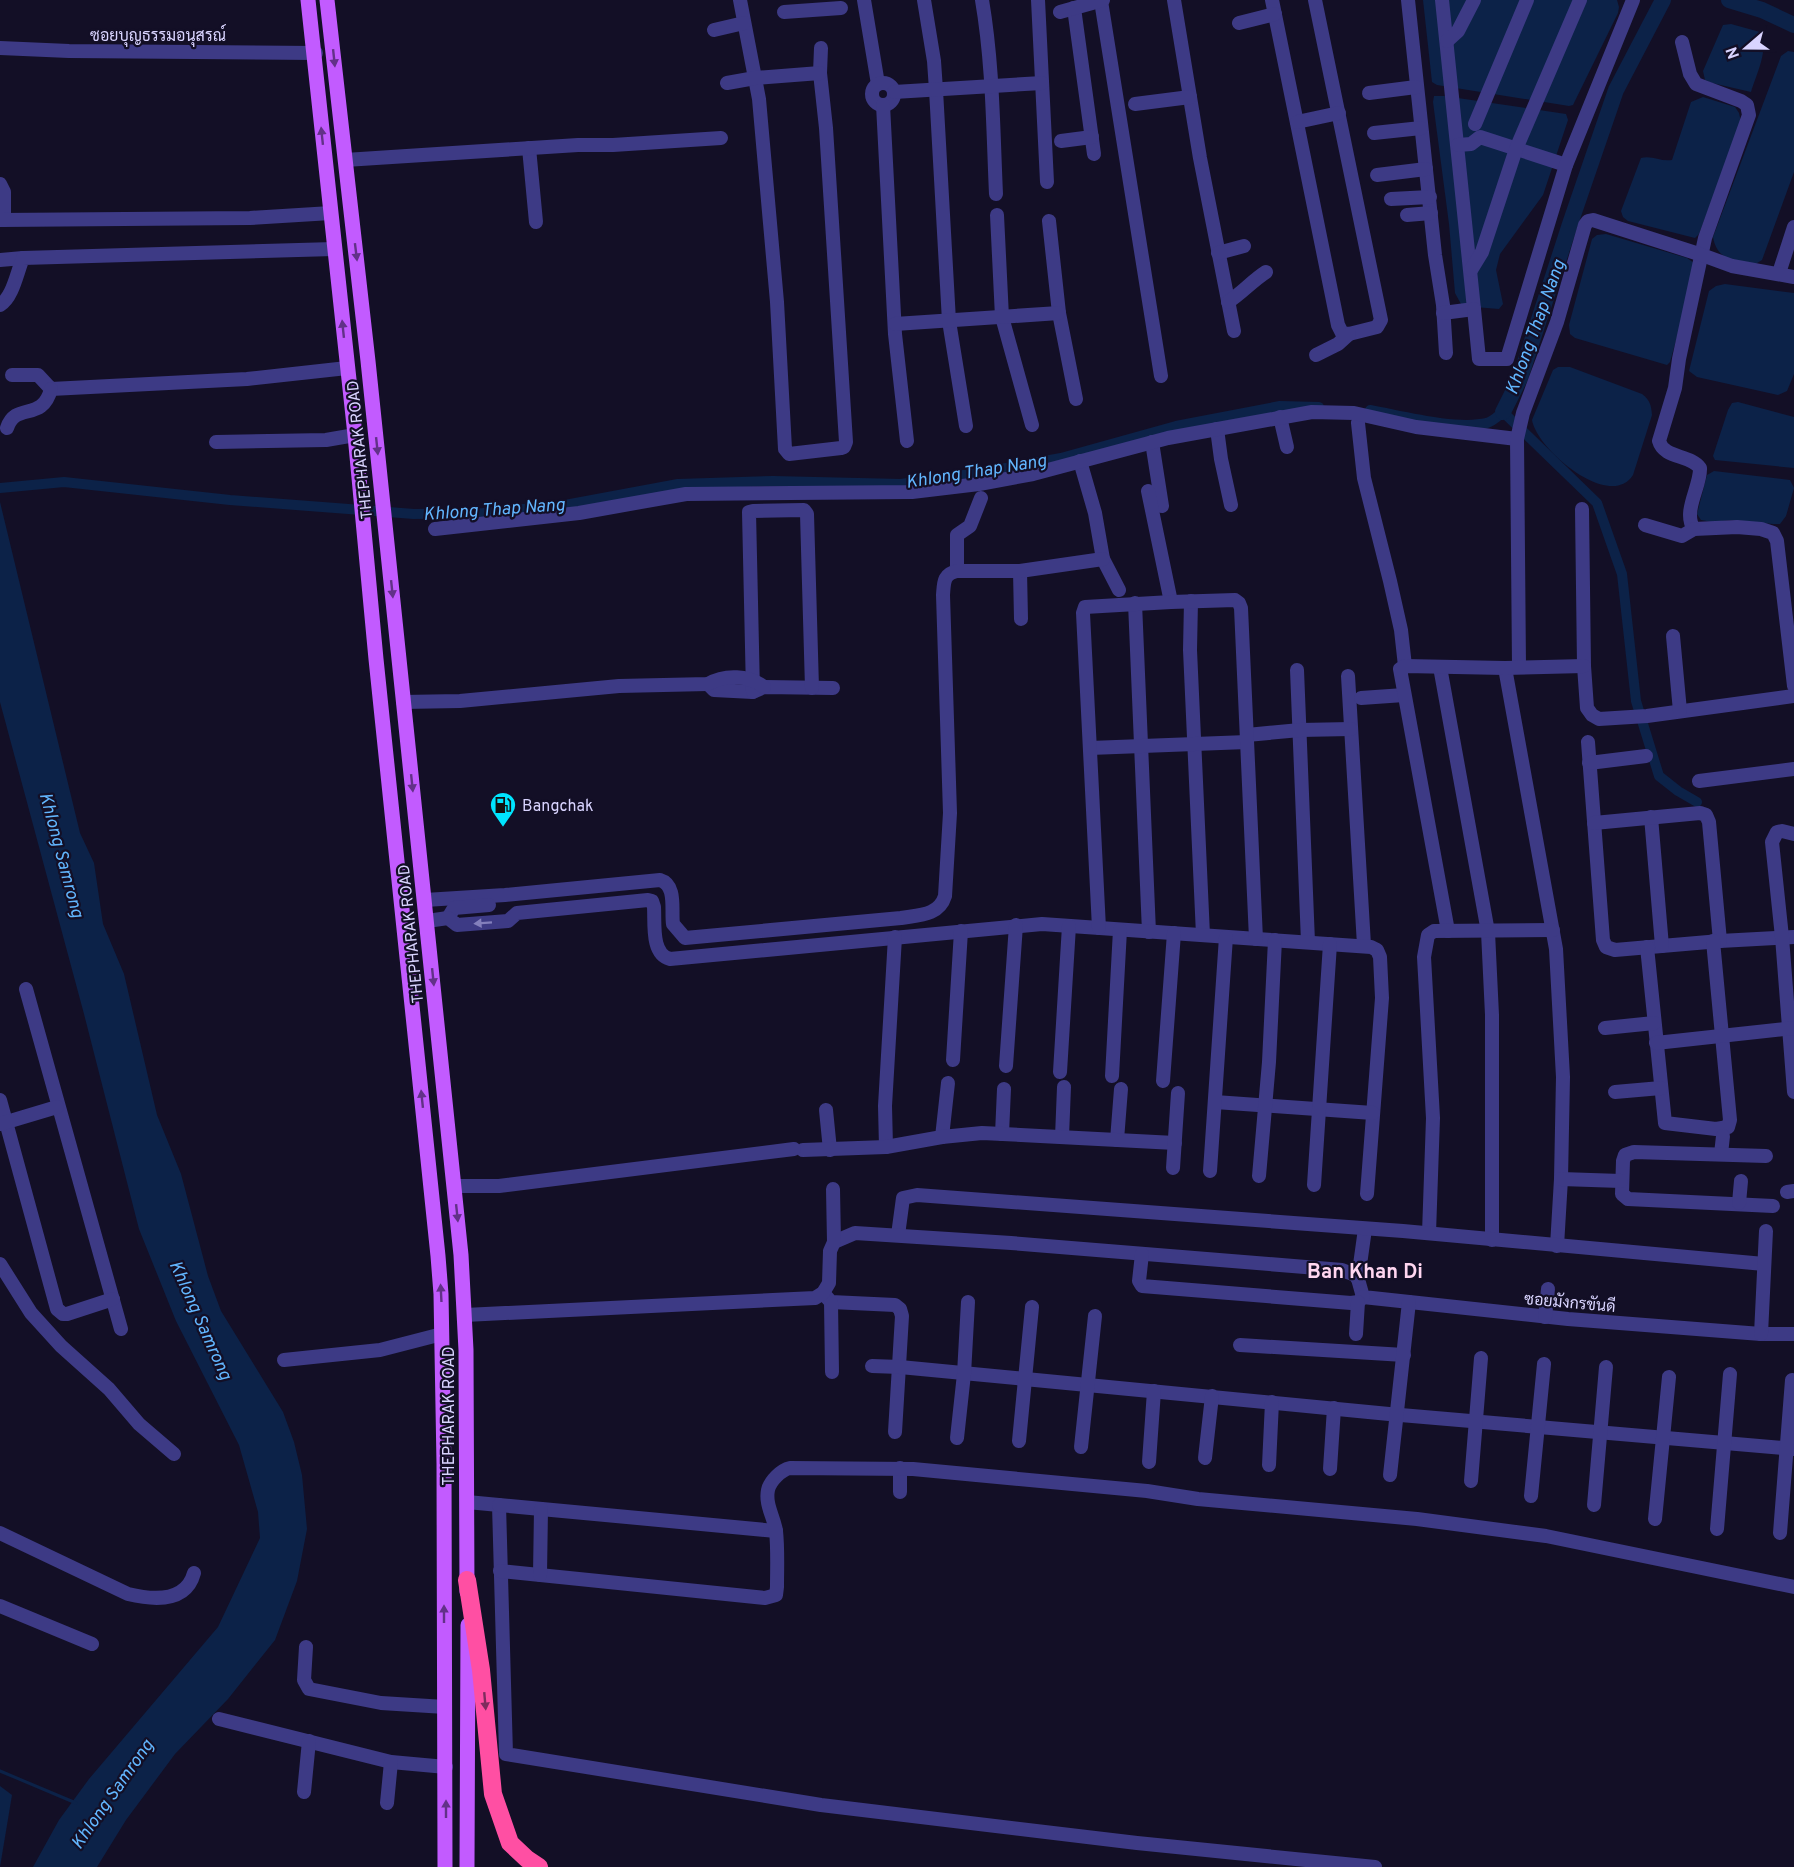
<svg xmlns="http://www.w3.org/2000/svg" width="1794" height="1867" viewBox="0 0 1794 1867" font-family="Overpass,Sarabun,sans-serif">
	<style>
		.water { fill: #0c2248 }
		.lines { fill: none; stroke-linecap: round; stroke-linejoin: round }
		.stream { stroke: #0c2248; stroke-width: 3 }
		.canal { stroke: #0c2248; stroke-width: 10 }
		.river { stroke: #0c2248; stroke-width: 16 }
		.minor { stroke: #3d3a85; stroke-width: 14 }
		.major { stroke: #c25bff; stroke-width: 15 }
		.highway { stroke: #ff4fa3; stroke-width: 18 }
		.oneway { fill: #623188 }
		.oneway2 { fill: #837fbc }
		.oneway3 { fill: #7d2c5e }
		.labels { text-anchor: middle; stroke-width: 4.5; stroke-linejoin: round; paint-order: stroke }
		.street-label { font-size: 16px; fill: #d9d4ff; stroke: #130f26 }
		.poi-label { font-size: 16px; fill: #d9d4ff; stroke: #130f26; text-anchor: start }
		.water-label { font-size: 18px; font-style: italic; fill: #62b6ff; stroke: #130f26 }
		.quarter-label { font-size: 20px; font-weight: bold; fill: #ffd6f0; stroke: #130f26 }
	</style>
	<rect width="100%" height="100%" fill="#130f26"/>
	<g class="water">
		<polygon points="1423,0 1617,0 1619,7 1618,13 1573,105 1569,106 1437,85 1432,82"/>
		<path d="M1731 24 1760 32C1770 48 1756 75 1751 92L1712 83 1705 80 1703 71 1723 25Z"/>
		<path d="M1788 51 1794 52V172L1762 260 1754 265C1735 260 1717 261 1713 237L1781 56Z"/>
		<polygon points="1434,96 1444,96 1566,114 1568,120 1543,195 1500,254 1496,270 1503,304 1499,309 1462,306 1455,293 1449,224 1433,102"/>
		<path d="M1703 97 1735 107 1739 113 1741 122 1699 234 1695 238 1628 221 1623 217 1621 211 1641 158C1652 155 1661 162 1672 160L1691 102Z"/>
		<polygon points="1606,234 1687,258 1694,263 1695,272 1670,362 1667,365 1575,338 1570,334 1569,325 1592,239 1597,235"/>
		<polygon points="1725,284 1794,293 1794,374 1787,391 1778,395 1697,377 1689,371 1709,291 1716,286"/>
		<path d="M1558 367H1570L1642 394C1650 400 1651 405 1652 415L1633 475C1610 511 1537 450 1532 420L1553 370Z"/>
		<polygon points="1738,402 1794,417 1794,468 1715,460 1713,456 1728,410 1732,403"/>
		<polygon points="1714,471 1790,480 1794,488 1786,516 1780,524 1773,524 1732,520 1712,522 1701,520 1697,514 1707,475"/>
		<polygon points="0,502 80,833 94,863 103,924 124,974 157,1115 181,1174 208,1276 221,1311 283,1412 294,1442 302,1475 307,1529 297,1581 275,1640 228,1699 175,1754 126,1820 97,1867 33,1867 59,1820 89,1779 218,1627 260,1538 258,1512 239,1445 176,1321 139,1229 84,1014 0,702"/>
		<polygon points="0,1786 12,1795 0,1867"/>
	</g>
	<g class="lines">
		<polyline class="stream" points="0,1771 76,1803"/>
		<g class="canal">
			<path d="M1370 410C1403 416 1455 430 1487 423 1493 421 1498 416 1503 412L1597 503 1622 574 1636 701 1659 776 1678 791 1697 802"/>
			<polyline points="0,488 64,482 230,500 414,514 483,513 565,505 678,484 773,481 901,484 978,473 1061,458 1176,426 1280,406 1319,407"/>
		</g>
		<g class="river">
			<polyline points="1729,0 1762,10 1794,25"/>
			<polyline points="1503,412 1520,378 1570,224 1616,90 1663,0"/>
		</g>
		<g class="minor">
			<polyline points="740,0 759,99 777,302 785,449 789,454 841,448 844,447 846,442 826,128 820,73 821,48"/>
			<polyline points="864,0 878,84"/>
			<polyline points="924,0 934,61 936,90 949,321 966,426"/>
			<path d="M982 0C993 64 993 130 996 194"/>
			<polyline points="1038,0 1047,182"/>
			<polyline points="1174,0 1200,158 1234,331"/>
			<polyline points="1272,0 1338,325 1342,333 1349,334 1377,327 1381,320 1315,0"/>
			<polyline points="1408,0 1435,255 1443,305 1446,353"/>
			<polyline points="1442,0 1474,309 1443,313"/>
			<polyline points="1101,1 1161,376"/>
			<polyline points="1074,8 1094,154"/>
			<polyline points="784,12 841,8"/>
			<polyline points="1060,12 1103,0"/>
			<polyline points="1239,23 1275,14"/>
			<polyline points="714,30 744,23"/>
			<polyline points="1447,41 1458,31 1474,0"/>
			<path d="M1682 42 1690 74 1696 84 1741 101 1747 105 1749 115 1705 238 1679 359 1675 388 1659 441C1664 459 1690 454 1700 468 1701 486 1682 512 1694 529L1737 527 1761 529 1773 533 1777 541 1794 686"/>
			<polyline points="0,48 69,51 316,53"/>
			<polyline points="727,83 755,78 820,73"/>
			<circle cx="883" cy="94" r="11"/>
			<polyline points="894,92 1042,83"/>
			<polyline points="1369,93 1416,87"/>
			<polyline points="1135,104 1190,97"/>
			<polyline points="883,105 895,334 907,441"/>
			<polyline points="1297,122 1339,113"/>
			<polyline points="1475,124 1527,0"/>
			<polyline points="1374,133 1421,128"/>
			<polyline points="1061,141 1092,137"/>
			<polyline points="1458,145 1471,144 1480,137 1566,165"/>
			<polyline points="529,148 536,222"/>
			<polyline points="345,160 578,145 613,145 721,138"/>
			<polyline points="1377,175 1426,169"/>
			<polyline points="0,184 4,192 4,220"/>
			<polyline points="1391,199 1430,197"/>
			<polyline points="997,215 1002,317 1032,425"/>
			<polyline points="1407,215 1431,213"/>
			<polyline points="0,220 250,218 331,213"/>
			<polyline points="1049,221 1059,313 1076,399"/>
			<polyline points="1218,253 1244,246"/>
			<polyline points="0,260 23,258"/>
			<polyline points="1471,270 1482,252 1516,149 1580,0"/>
			<polyline points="1779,273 1794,227"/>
			<path d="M1228 302C1242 293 1252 281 1266 272"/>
			<path d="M0 305C13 297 17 272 23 258L334 249"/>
			<polyline points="1474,309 1479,359 1507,359 1566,165 1633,0"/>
			<polyline points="895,324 1059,313"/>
			<polyline points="1316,355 1338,344 1349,334"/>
			<polyline points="12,375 38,375 51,389 247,379 347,368"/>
			<polyline points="1280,417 1287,447"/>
			<polyline points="1358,423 1364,478 1390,581 1401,630 1405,666"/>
			<path d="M7 428C16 401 42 423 51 389"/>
			<polyline points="1217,429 1221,459 1231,505"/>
			<polyline points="216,442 326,440 355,435"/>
			<polyline points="1152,442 1162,506"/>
			<polyline points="1080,461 1095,513 1103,559 1119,590"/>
			<polyline points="1148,491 1171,602"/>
			<polyline points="1582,509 1584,666 1587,708 1592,715 1599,719 1647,716 1794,696"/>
			<polyline points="1645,525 1682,536 1694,529"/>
			<polyline points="435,529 579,513 686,494 912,492 979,484 1033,474 1168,438 1312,412 1354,413 1416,427 1517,439"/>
			<polyline points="957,571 957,535 970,526 981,498"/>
			<polyline points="1020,571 1021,619"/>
			<polyline points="1191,601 1190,650 1203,935"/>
			<polyline points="1135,603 1149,932"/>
			<polyline points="1673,636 1680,711"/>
			<polyline points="1440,667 1488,932 1492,1015 1492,1240"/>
			<polyline points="1519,667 1517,439 1523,413 1557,322 1585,225 1588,221 1593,220 1702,255 1732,266 1794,277"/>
			<polyline points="1505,668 1556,949 1563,1077 1561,1179 1557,1246"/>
			<polyline points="1297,670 1308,942"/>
			<polyline points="1348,676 1364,945"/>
			<polyline points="708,684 714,690 753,692 764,687 833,688"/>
			<polyline points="753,692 749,512 753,511 804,510 807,514 812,688"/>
			<polyline points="1361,698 1404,695"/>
			<path d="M403 702 460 701 619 686 708 684C725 674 749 675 764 687"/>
			<polyline points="1247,735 1300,730 1351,729"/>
			<polyline points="1588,742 1603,940 1606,947 1615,950 1720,941 1794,937"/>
			<polyline points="1090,748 1247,742"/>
			<polyline points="1589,763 1646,756"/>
			<polyline points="1699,781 1794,769"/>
			<polyline points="1651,817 1662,946"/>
			<polyline points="1594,823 1700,813 1706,815 1709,822 1720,941"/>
			<polyline points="1794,834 1782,831 1777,832 1772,842 1782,937 1794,1092"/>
			<path d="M425 900 505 895 660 880C677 885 671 910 673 924L685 938 901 918C918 915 939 916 945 896L950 813 943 595C944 583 943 574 957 571H1020L1103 559"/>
			<polyline points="448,918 454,908 489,905"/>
			<path d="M427 921 448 918 457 925 508 921 517 913 648 900 652 901 654 907C655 924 651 954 670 959L1042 924 1371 947 1377 950 1380 957 1382 998 1367 1194"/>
			<polyline points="1099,928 1083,613 1085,607 1171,602 1235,600 1239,603 1241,608 1256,939"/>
			<polyline points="1448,931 1400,669 1405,666 1505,668 1584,666"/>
			<polyline points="1647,947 1665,1123 1716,1129 1728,1127 1730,1120 1713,941"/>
			<polyline points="26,989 121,1329"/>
			<polyline points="1605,1028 1654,1023"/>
			<polyline points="1656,1043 1794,1028"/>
			<polyline points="953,1060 961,931"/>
			<polyline points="1006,1066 1016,925"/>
			<polyline points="1060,1072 1069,926"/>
			<polyline points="1112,1076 1120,930"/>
			<polyline points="1163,1081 1174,933"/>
			<polyline points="1615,1092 1661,1088"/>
			<polyline points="0,1100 57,1309 63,1314 67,1314 113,1299"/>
			<polyline points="1215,1102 1373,1113"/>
			<polyline points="826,1110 830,1150"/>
			<polyline points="0,1124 57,1107"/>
			<polyline points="1002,1134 1004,1089"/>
			<polyline points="942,1137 948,1083"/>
			<polyline points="1062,1137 1064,1087"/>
			<polyline points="1117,1140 1121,1089"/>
			<polyline points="886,1147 885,1106 895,937"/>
			<polyline points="803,1150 886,1147 942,1137 982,1133 1175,1143"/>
			<polyline points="1721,1154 1723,1136"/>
			<polyline points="1766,1156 1634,1152 1625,1155 1623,1161 1622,1194 1628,1199 1773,1206"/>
			<polyline points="1173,1168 1178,1093"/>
			<polyline points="1210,1171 1226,937"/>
			<polyline points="1259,1176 1269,1062 1275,940"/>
			<polyline points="1561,1179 1621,1181"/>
			<polyline points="1314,1185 1330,944"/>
			<polyline points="454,1186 499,1186 794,1149"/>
			<polyline points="1787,1192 1794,1191"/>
			<polyline points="1739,1203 1741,1181"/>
			<polyline points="1365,1229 1358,1279 1363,1297 1568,1319 1761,1334 1794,1334"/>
			<polyline points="1429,1233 1433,1118 1424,957 1428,935 1434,931 1553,930"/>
			<polyline points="898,1235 903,1198 917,1195 1403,1231 1764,1264"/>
			<polyline points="834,1242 855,1233 1011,1243 1342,1270 1355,1275 1358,1279"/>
			<polyline points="1142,1254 1139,1281 1142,1286 1351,1303 1358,1302 1363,1297"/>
			<polyline points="0,1264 31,1313 61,1346 109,1389 139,1424 174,1454"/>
			<polyline points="823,1293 831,1302 895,1305 900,1309 902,1316 895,1432"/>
			<polyline points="831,1302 832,1372"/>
			<polyline points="465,1315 815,1298 823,1293 829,1283 830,1251 834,1242 833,1189"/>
			<polyline points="1545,1317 1548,1289"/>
			<polyline points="1356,1334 1358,1302"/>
			<polyline points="1761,1334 1766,1231"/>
			<polyline points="1240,1345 1404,1355"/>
			<polyline points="284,1360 380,1350 442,1334"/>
			<polyline points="872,1366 900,1367 1389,1414 1794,1449"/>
			<polyline points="957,1438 964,1374 968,1302"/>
			<polyline points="1019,1441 1032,1307"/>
			<polyline points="1081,1447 1095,1316"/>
			<polyline points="1205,1458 1212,1396"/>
			<polyline points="1149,1462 1154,1391"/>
			<polyline points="1269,1465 1272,1402"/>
			<polyline points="1330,1469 1334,1408"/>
			<polyline points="1390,1475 1409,1302"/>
			<polyline points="1471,1481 1481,1358"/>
			<polyline points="900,1492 900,1468"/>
			<polyline points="1531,1496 1544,1364"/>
			<polyline points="467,1502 499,1505 506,1754 821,1805 1137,1843 1375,1867"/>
			<polyline points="499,1505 776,1531"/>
			<polyline points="1594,1505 1606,1367"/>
			<polyline points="1655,1519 1669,1377"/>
			<polyline points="1717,1529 1730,1374"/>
			<path d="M0 1533 128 1594C153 1600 186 1603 194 1573"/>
			<polyline points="1780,1533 1792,1380"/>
			<path d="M500 1571 765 1598 776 1595 777 1587C777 1569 778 1549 776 1531 774 1517 765 1505 768 1490 770 1481 781 1470 790 1468L913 1469 1147 1491 1198 1499 1417 1519 1546 1536 1794 1587"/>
			<polyline points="540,1575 541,1509"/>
			<polyline points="0,1606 92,1644"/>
			<polyline points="306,1647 304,1680 309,1689 381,1703 445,1707"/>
			<polyline points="219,1719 391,1762 446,1767"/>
			<polyline points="304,1792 309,1741"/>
			<polyline points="387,1803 391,1762"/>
		</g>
		<g class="major">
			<polyline points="308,0 355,435 376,659 438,1256 441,1294 444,1464 445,1867"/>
			<polyline points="327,0 368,361 461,1255 466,1350 467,1592"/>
			<polyline points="467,1867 468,1625"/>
		</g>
		<polyline class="highway" points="467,1580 481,1670 493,1794 510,1843 527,1859 539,1867"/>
	</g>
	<defs><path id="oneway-solid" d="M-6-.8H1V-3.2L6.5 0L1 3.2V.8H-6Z" transform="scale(1.5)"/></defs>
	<g class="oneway">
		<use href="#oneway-solid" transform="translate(334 58) rotate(84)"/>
		<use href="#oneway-solid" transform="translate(322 136) rotate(-96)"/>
		<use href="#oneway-solid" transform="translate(356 252) rotate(83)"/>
		<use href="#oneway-solid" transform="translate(343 329) rotate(-96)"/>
		<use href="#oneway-solid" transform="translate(377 446) rotate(84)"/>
		<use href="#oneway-solid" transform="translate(392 589) rotate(84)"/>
		<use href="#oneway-solid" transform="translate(412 783) rotate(84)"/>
		<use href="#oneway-solid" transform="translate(433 977) rotate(84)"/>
		<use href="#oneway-solid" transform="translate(422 1099) rotate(-96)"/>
		<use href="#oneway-solid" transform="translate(457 1213) rotate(84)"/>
		<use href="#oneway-solid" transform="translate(441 1293) rotate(-93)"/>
		<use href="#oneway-solid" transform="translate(444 1614) rotate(-90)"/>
		<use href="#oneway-solid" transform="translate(446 1809) rotate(-90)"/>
	</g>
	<use class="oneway2" href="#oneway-solid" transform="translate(483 923) rotate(176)"/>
	<use class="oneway3" href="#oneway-solid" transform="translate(485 1701) rotate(85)"/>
	<defs>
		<g id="fuel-pin" transform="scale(1.35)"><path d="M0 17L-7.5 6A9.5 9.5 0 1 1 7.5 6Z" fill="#00e5ff" stroke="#130f26"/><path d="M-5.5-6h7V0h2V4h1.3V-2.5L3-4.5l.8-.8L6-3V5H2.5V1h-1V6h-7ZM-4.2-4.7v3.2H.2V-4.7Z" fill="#111"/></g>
	</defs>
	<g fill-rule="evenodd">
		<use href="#fuel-pin" x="503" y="805"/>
	</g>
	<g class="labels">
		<g class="street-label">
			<text x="158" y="41">ซอยบุญธรรมอนุสรณ์</text>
			<text transform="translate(359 450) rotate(-96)" y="6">THEPHARAK ROAD</text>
			<text transform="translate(410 934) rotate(-96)" y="6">THEPHARAK ROAD</text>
			<text transform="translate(1570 1302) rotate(5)" y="6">ซอยมังกรขันดี</text>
			<text transform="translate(448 1416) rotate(-90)" y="6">THEPHARAK ROAD</text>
		</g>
		<g class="poi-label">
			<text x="522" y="811">Bangchak</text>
		</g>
		<g class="water-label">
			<text transform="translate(1535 327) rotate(-70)" y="6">Khlong Thap Nang</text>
			<text transform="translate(976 471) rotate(-9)" y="6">Khlong Thap Nang</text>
			<text transform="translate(494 509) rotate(-4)" y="6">Khlong Thap Nang</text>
			<text transform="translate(62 855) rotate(75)" y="6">Khlong Samrong</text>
			<text transform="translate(201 1320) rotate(66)" y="6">Khlong Samrong</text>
			<text transform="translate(112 1794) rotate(-55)" y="6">Khlong Samrong</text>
		</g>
		<g class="quarter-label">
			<text x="1365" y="1278">Ban Khan Di</text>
		</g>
	</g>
	<g transform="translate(1746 48) rotate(250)" stroke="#130f26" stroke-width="4.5" paint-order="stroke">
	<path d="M0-4.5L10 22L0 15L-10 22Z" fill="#d9d4ff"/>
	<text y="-9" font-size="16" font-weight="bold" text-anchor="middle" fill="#d9d4ff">N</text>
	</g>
</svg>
